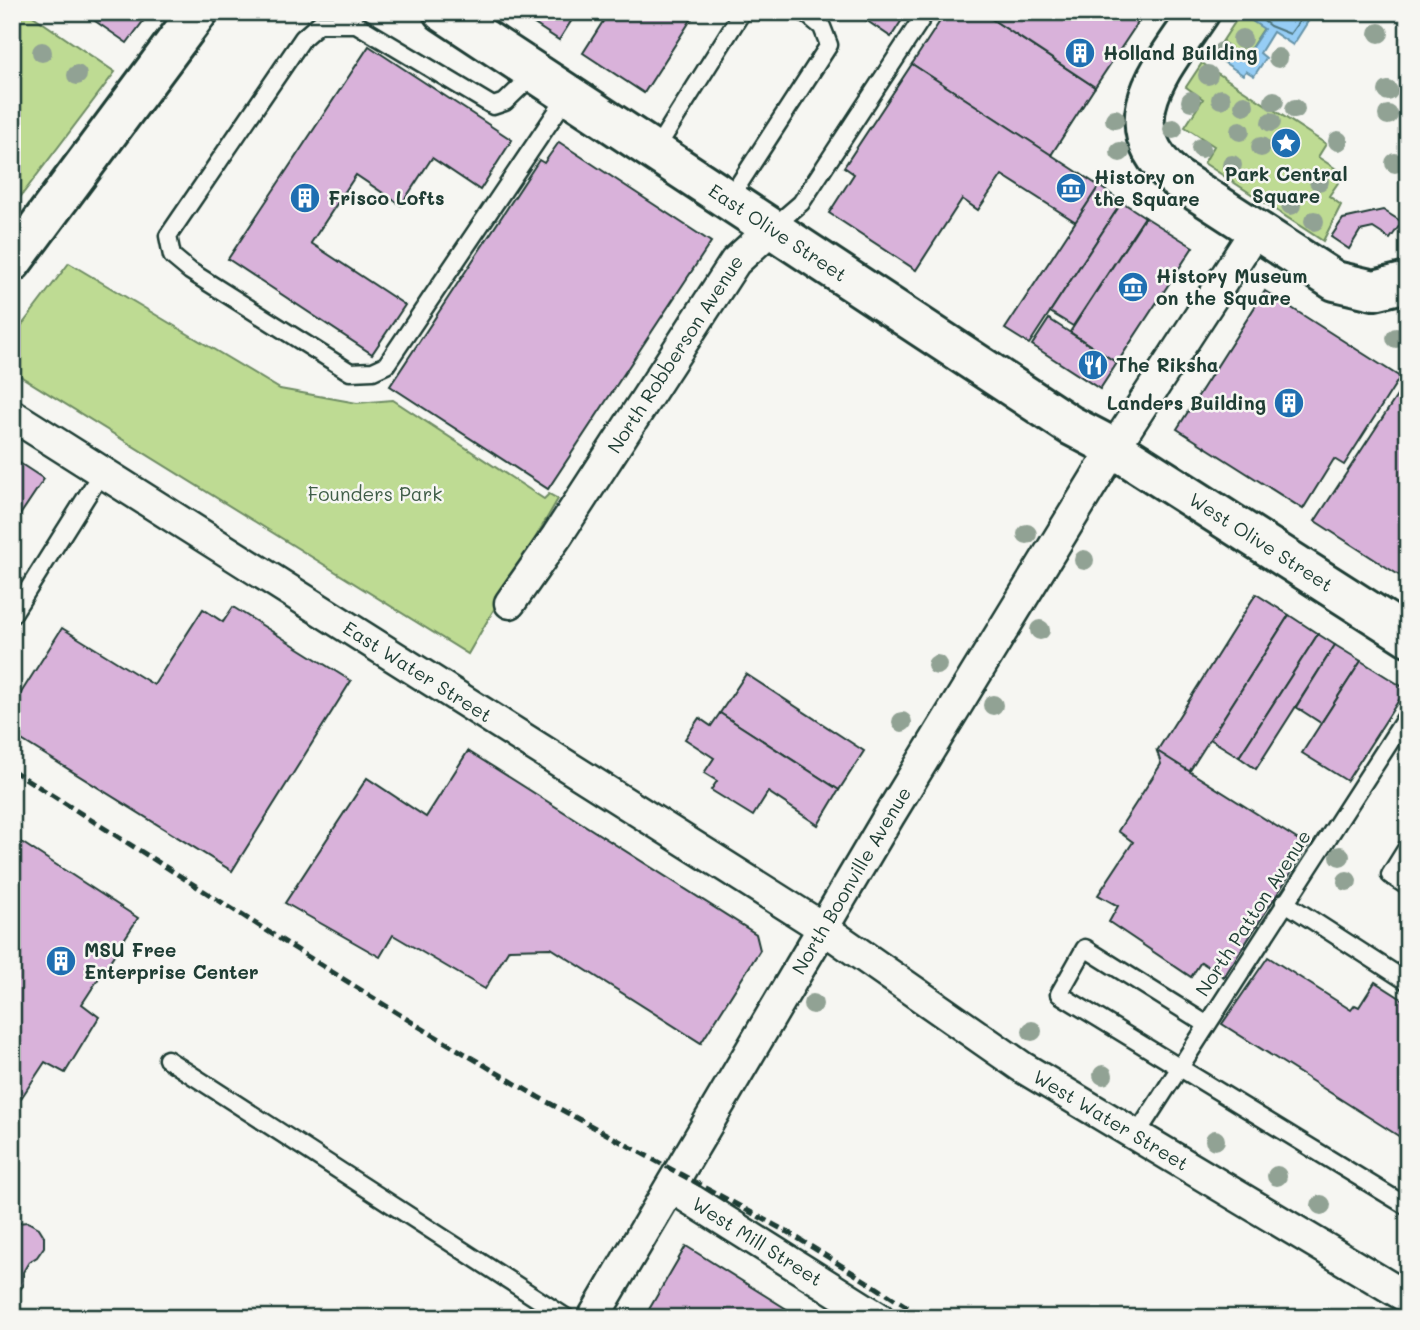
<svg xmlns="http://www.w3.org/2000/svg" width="1420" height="1330" viewBox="0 0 1420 1330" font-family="Mali,sans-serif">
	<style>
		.green { fill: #bedb93; stroke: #6e8c64; stroke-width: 2 }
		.water { fill: #96cdf5; stroke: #6693a8; stroke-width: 2 }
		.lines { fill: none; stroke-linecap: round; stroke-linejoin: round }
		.shore { stroke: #4f7781; stroke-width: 2 }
		.building { fill: #d9b2da; stroke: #1f3d34; stroke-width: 2 }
		.service-casing { stroke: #1f3d34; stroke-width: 21 }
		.minor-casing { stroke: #1f3d34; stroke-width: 35 }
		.tertiary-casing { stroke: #1f3d34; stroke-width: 44 }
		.secondary-casing { stroke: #1f3d34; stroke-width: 44 }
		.service { stroke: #f6f6f2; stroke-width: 16 }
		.minor { stroke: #f6f6f2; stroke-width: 30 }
		.tertiary { stroke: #f6f6f2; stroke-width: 38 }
		.secondary { stroke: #f6f6f2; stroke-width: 38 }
		.rail { stroke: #1f3d34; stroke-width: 5; stroke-dasharray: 10 5; stroke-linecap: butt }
		.tree { fill: #91a294 }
		.labels { text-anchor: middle; stroke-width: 5; stroke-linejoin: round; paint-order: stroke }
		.poi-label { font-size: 19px; font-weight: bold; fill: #1f3d34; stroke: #f6f6f2; text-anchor: start }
		.street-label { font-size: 19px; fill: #1f3d34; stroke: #f6f6f2 }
		.park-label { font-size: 19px; fill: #3f5d47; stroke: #f6f6f2 }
	</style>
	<rect width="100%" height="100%" fill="#f6f6f2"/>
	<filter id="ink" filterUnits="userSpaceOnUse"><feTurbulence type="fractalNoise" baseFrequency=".0143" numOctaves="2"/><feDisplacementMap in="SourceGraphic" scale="14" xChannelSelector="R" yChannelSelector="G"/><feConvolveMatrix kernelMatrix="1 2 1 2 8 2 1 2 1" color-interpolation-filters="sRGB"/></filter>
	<g filter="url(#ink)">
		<g class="green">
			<polygon points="12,12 27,12 115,72 12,208"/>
			<polygon points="1241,13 1264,28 1243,60 1232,52 1225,63 1214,54"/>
			<polygon points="1202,63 1326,144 1318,157 1344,174 1329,196 1341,205 1323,241 1204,163 1214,146 1185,127 1203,99 1186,87"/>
			<polygon points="69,263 280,389 357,403 393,400 544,499 549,494 558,499 468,654 17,374 12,359 12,338"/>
		</g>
		<polygon class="water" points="1244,12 1314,12 1293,45 1273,32 1260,53 1266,58 1254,76 1246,71 1243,75 1225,63 1232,52 1243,60 1264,29 1243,15"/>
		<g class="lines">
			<polyline class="shore" points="1252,12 1270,26 1290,34 1306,12"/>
		</g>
		<g class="building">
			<polygon points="82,12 143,12 147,16 127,43"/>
			<polygon points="516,12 577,12 559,40"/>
			<polygon points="609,12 696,12 644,93 583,53"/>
			<polygon points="854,12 907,12 891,37"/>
			<polygon points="946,12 981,12 1095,87 1051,155 912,64"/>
			<polygon points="981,12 1132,12 1141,18 1095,87"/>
			<polygon points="369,46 512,140 480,190 432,158 401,205 356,175 311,243 405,305 372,354 228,259"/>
			<polygon points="912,64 1099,186 1076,222 1002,175 978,210 962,199 916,270 829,213 854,174 844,167"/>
			<polygon points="559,142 711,242 548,489 390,386 539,160 544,163"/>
			<polygon points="1099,186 1122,202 1029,344 1005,329"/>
			<polygon points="1122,202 1145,217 1073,326 1050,312"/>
			<polygon points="1383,210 1402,222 1390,239 1373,228 1360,231 1349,249 1331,237 1343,219"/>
			<polygon points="1145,217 1193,247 1117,363 1070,332"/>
			<polygon points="1265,291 1400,377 1344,465 1334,459 1303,509 1177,429"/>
			<polygon points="1049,319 1117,363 1100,389 1032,345"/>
			<polygon points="1408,379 1408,581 1315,521"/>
			<polygon points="12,458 44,479 12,527"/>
			<polygon points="1256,594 1289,615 1189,772 1157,751"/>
			<polygon points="233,607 351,681 232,871 12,734 12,707 62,628 154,685 203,609 223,622"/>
			<polygon points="1289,615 1318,634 1239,757 1210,739"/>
			<polygon points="1318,634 1335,645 1256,769 1239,757"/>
			<polygon points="1335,645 1361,661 1321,723 1296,707"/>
			<polygon points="1361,661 1406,689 1347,781 1302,753"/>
			<polygon points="746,674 864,751 839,790 720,713"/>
			<polygon points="720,713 839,790 818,825 768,792 753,816 711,790 717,781 704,773 714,758 685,739 699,718 711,726"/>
			<polygon points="468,751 756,934 760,950 701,1043 551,948 509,949 485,989 393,935 380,957 285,903 367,778 426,817"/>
			<polygon points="1157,751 1308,846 1224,977 1201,962 1191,977 1109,922 1118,906 1098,895 1133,842 1118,831 1161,764"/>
			<polygon points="12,836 138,918 82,1004 99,1017 65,1073 45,1062 12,1112"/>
			<polygon points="1268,957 1351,1010 1355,1005 1359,1007 1375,982 1408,1003 1408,1142 1222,1024"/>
			<polygon points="12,1215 17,1223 28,1222 39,1228 44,1236 44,1247 37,1257 29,1262 23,1272 23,1286 12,1297"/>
			<polygon points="686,1246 801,1318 644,1318"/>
		</g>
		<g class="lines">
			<g class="service-casing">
				<g id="service">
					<polyline points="535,73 505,102 493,106 356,24 319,24 303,38 168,236 172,256 190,271 350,372 373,371 386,365 568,95"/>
					<polyline points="654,152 742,12"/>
					<polyline points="728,201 829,45 822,27 804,12"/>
					<polyline points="772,228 801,203 926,12"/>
					<polyline points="12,615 102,472"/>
					<polyline points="1408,846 1390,875 1408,887"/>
					<polyline points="1284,902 1408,982"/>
					<polyline points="1206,1024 1085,948 1059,994 1408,1207"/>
					<polyline points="167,1059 567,1318"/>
					<polyline points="1135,1137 1408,714"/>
				</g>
			</g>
			<g class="minor-casing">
				<g id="minor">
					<path id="s1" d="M12 415 823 928 1022 1067 1408 1298"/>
					<path id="s2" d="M510 603 557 536 735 262 771 229"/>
					<path id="s3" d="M671 1187 879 1318"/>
					<path id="s4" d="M593 1318 889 816 1114 448 1256 230"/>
				</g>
			</g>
			<g class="tertiary-casing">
				<g id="tertiary">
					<path id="s5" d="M443 12 1070 425 1114 448 1408 636"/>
				</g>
			</g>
			<g class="secondary-casing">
				<g id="secondary">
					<path d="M1200 12C1165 65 1109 123 1176 178L1335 281 1374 290 1408 282"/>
					<polyline points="12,262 198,12"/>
				</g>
			</g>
			<use href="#service" class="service"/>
			<use href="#minor" class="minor"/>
			<use href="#tertiary" class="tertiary"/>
			<use href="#secondary" class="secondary"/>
			<polyline class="rail" points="12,770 418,1026 538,1097 791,1234 925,1318"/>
		</g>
		<g class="tree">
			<circle cx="1379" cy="33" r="10"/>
			<circle cx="1242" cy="39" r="10"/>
			<circle cx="42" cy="52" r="10"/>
			<circle cx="1222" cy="52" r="10"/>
			<circle cx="1278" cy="58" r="10"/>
			<circle cx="77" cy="75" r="10"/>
			<circle cx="1208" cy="75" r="10"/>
			<circle cx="1388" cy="91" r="10"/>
			<circle cx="1221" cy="99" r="10"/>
			<circle cx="1191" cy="101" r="10"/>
			<circle cx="1274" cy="101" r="10"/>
			<circle cx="1244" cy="105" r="10"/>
			<circle cx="1295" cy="109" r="10"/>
			<circle cx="1388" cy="115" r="10"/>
			<circle cx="1115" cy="119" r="10"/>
			<circle cx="1271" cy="122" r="10"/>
			<circle cx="1173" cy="129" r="10"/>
			<circle cx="1240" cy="131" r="10"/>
			<circle cx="1338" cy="141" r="10"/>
			<circle cx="1261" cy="147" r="10"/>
			<circle cx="1201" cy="148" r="10"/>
			<circle cx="1120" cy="152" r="10"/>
			<circle cx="1395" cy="163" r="10"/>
			<circle cx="1232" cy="165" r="10"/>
			<circle cx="1319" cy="181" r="10"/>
			<circle cx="1291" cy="205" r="10"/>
			<circle cx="1314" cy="221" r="10"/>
			<circle cx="1396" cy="338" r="10"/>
			<circle cx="1027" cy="534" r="10"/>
			<circle cx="1084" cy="560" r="10"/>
			<circle cx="1040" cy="630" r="10"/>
			<circle cx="937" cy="665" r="10"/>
			<circle cx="993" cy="705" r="10"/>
			<circle cx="902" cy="722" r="10"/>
			<circle cx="1340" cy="856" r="10"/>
			<circle cx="1347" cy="881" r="10"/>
			<circle cx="813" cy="1004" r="10"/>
			<circle cx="1032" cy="1031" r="10"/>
			<circle cx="1103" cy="1075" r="10"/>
			<circle cx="1215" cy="1140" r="10"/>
			<circle cx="1277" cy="1176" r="10"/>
			<circle cx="1321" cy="1205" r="10"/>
		</g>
	</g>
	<defs>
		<g id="building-disc" transform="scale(1.575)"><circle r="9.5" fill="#1f6fb2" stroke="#f6f6f2"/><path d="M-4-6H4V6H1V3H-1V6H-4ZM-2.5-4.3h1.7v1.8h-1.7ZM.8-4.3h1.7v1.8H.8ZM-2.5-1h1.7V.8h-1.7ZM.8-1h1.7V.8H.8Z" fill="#fff"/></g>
		<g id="sight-disc" transform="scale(1.575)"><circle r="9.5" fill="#1f6fb2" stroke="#f6f6f2"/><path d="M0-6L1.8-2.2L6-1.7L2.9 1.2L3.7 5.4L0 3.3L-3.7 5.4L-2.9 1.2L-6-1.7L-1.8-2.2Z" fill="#fff"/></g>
		<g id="museum-disc" transform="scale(1.575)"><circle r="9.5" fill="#1f6fb2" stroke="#f6f6f2"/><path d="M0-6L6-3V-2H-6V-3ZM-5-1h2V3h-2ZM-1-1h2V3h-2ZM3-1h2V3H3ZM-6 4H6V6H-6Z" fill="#fff"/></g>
		<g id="restaurant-disc" transform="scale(1.575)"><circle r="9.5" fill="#1f6fb2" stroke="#f6f6f2"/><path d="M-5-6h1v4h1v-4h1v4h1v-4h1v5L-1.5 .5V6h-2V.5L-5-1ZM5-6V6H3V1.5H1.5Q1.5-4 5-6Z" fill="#fff"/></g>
	</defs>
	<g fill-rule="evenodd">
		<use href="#building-disc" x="1080" y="53"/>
		<use href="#sight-disc" x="1286" y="143"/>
		<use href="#museum-disc" x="1071" y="188"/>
		<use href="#building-disc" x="305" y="198"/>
		<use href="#museum-disc" x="1133" y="287"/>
		<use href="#restaurant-disc" x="1093" y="365"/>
		<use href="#building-disc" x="1289" y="403"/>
		<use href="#building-disc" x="61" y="961"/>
	</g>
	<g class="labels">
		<g class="poi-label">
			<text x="1103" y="60">Holland Building</text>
			<text x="1286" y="181" text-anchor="middle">Park Central<tspan x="1286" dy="22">Square</tspan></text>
			<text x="1094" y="184">History on<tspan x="1094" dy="22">the Square</tspan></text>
			<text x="328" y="205">Frisco Lofts</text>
			<text x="1156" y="283">History Museum<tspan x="1156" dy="22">on the Square</tspan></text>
			<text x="1116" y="372">The Riksha</text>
			<text x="1266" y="410" text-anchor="end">Landers Building</text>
			<text x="84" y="957">MSU Free<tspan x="84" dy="22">Enterprise Center</tspan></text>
		</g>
		<g class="street-label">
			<text dy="7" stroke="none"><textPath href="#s5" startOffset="401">East Olive Street</textPath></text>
			<text dy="7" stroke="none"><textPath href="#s2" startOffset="299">North Robberson Avenue</textPath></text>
			<text dy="7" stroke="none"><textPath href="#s5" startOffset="975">West Olive Street</textPath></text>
			<text dy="7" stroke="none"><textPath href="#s1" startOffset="480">East Water Street</textPath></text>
			<text dy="7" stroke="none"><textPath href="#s4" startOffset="508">North Boonville Avenue</textPath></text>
			<text transform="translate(1253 913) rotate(-57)" y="7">North Patton Avenue</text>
			<text dy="7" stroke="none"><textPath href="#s1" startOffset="1306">West Water Street</textPath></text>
			<text dy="7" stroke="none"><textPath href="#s3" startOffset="102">West Mill Street</textPath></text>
		</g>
		<g class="park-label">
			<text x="375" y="501">Founders Park</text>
		</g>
	</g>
	<rect width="1420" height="1330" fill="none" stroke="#f6f6f2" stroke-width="42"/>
	<rect x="21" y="21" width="1378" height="1288" fill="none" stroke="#1f3d34" stroke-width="2.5" filter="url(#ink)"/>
</svg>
